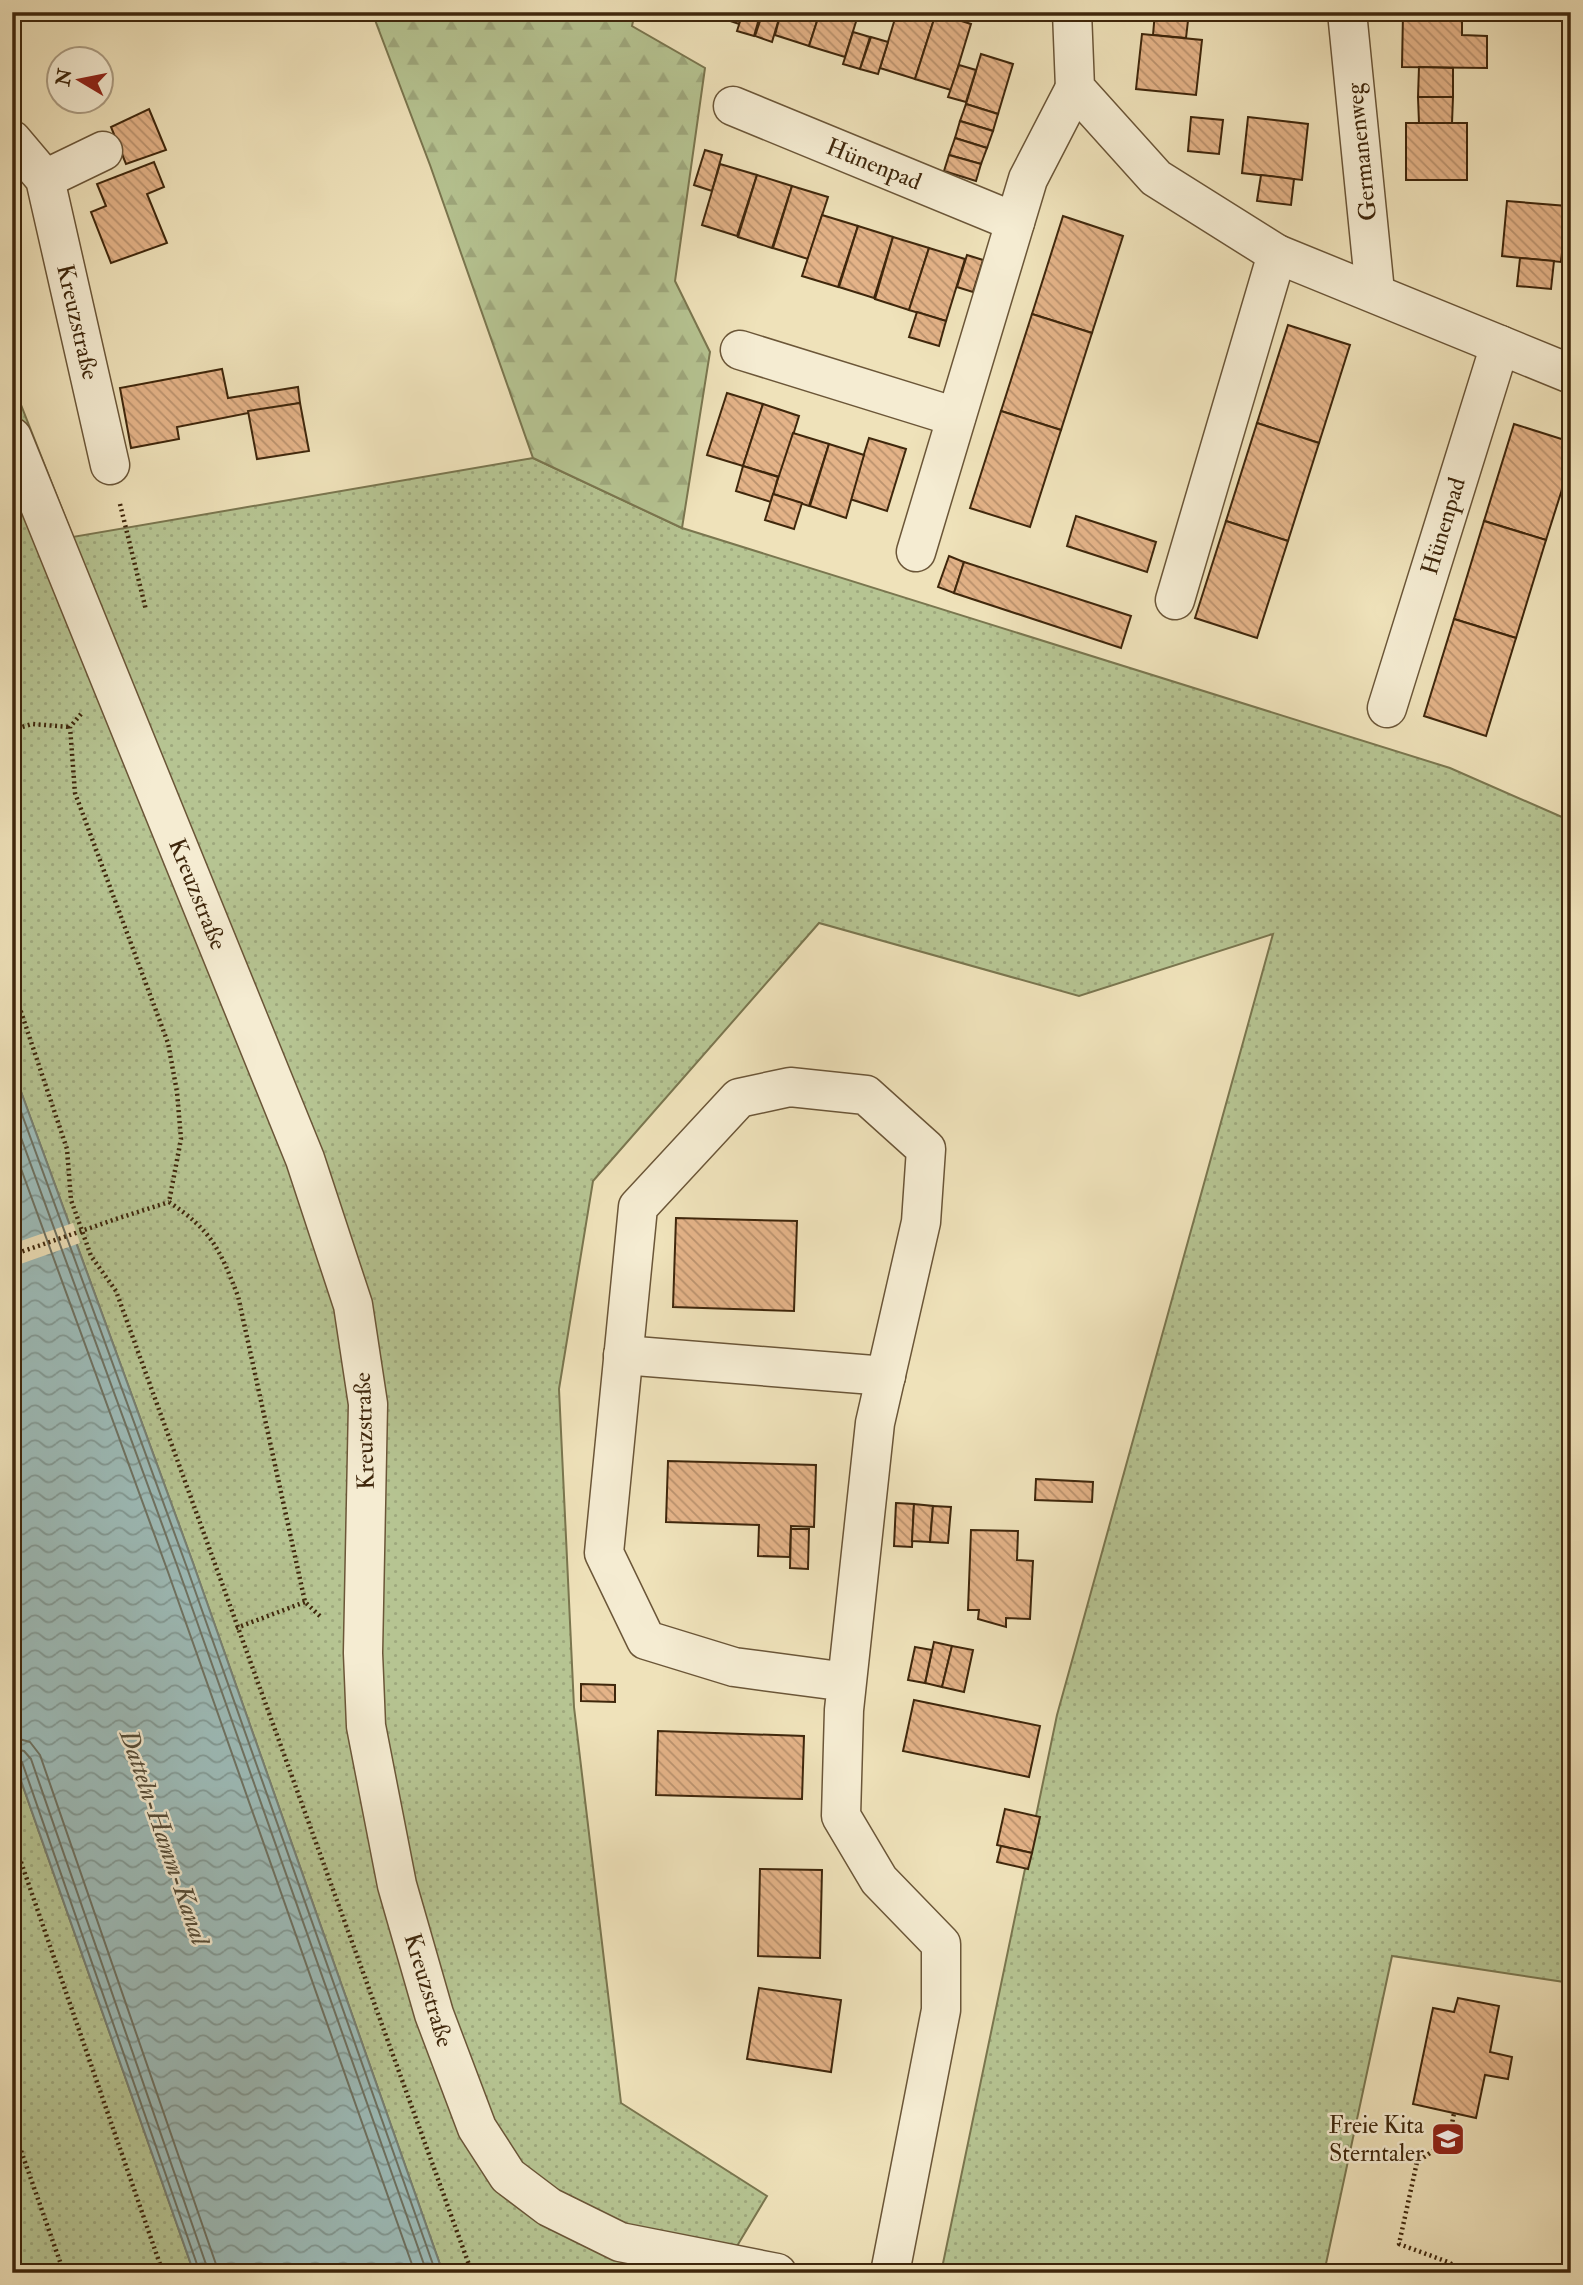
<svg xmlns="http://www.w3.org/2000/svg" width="1583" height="2285" viewBox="0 0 1583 2285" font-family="'IM FELL Double Pica',serif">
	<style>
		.grass { fill: url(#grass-dots); stroke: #7a764f; stroke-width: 2 }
		.forest { fill: url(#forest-firs); stroke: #7a764f; stroke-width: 2 }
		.water { fill: url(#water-waves); stroke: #778074; stroke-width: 2 }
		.pier { fill: #efe2ba }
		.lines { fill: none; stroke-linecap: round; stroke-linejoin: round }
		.shore { stroke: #6e7262; stroke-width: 2 }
		.building { fill: url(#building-back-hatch); stroke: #3f270c; stroke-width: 2 }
		.minor-casing { stroke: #6b5638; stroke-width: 41 }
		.path { stroke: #3f270c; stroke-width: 4.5; stroke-dasharray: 2 3.5; stroke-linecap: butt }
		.minor { stroke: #f5ecd2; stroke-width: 38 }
		.path-bridge { stroke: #3f270c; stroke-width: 4.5; stroke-dasharray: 2 3.5; stroke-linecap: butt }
		.labels { text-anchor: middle; stroke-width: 5; stroke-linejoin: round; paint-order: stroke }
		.street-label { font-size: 24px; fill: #3f270c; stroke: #f5ecd2 }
		.poi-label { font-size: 24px; fill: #3f270c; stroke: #f5ecd2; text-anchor: end }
		.water-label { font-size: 26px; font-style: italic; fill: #564c37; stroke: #f5ecd2 }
	</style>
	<defs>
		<pattern id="grass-dots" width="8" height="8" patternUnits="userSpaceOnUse" patternTransform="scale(1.75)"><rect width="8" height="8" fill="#b6c492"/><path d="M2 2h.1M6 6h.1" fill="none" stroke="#9ea87d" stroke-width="1.8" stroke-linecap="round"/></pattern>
		<pattern id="forest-firs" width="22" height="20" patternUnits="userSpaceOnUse" patternTransform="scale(1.75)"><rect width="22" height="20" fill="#b6c492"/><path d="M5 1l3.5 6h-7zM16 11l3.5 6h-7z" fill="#9ea87d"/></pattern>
		<pattern id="water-waves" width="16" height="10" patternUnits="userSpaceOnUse" patternTransform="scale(1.75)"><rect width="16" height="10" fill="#9dbcb9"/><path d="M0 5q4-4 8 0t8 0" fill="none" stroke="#819995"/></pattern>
		<pattern id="building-back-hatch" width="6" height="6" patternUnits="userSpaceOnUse" patternTransform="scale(1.75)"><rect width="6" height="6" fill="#e4b388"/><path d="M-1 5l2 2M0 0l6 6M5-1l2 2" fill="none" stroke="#ba926e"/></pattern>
	</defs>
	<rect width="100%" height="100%" fill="#efe2ba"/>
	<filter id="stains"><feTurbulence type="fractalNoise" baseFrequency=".00286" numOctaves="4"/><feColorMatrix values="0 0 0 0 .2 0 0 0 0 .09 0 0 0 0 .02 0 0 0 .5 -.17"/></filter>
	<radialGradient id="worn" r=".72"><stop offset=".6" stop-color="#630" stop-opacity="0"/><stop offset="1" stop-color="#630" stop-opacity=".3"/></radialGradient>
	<g class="grass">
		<polygon points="12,382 73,537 533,458 682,528 1450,768 1571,821 1571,1983 1392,1956 1324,2273 941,2273 1057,1715 1273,934 1079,996 819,923 593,1181 559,1389 574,1707 621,2103 767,2196 737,2246 735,2273 443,2273 193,1563 12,1067"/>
		<polygon points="12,1755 194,2273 12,2273"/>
	</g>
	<polygon class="forest" points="372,12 635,12 632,26 705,68 675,281 710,352 682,528 533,458 430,165"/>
	<polygon class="water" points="12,1067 193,1563 443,2273 194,2273 12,1755"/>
	<polygon class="pier" points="73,1223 80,1243 12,1267 12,1244"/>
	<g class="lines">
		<g class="shore">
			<polyline points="12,1087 186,1565 436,2273"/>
			<polyline points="12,1113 178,1568 427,2273"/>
			<polyline points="12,1144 168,1572 415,2273"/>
			<polyline points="12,1737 30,1742 40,1755 219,2273"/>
			<polyline points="12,1748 24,1751 31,1759 209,2273"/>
			<polyline points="12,1756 22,1762 200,2273"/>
		</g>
	</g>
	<g class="building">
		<polygon points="704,12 743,12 739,24"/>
		<polygon points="743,12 761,12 754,36 737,31"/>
		<polygon points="763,12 781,12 772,42 755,36"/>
		<polygon points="781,12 820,12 809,46 775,35"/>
		<polygon points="820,12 859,12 845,57 809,46"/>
		<polygon points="897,12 936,13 915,79 880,68"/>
		<polygon points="1155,12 1189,12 1186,38 1153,35"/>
		<polygon points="936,13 971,24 951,90 915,79"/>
		<polygon points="1403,13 1462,13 1462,35 1487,36 1487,68 1402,67"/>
		<polygon points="853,32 870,37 860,69 843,64"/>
		<polygon points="1142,34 1202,40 1196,95 1136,89"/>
		<polygon points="871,37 888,42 878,74 860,69"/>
		<polygon points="981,54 1013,64 998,114 966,104"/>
		<polygon points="959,65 976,70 966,102 948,97"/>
		<polygon points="1419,67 1453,68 1453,97 1418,97"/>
		<polygon points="1418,97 1453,97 1452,123 1419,123"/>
		<polygon points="966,104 998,114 993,131 960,121"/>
		<polygon points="149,109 166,150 126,164 111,127"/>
		<polygon points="1191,117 1223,120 1219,154 1188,151"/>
		<polygon points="1248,117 1308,124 1302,180 1242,173"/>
		<polygon points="960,121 993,131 987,148 955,138"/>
		<rect x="1406" y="123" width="61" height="57"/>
		<polygon points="955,138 987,148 981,164 949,155"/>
		<polygon points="705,150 722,155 712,191 694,185"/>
		<polygon points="949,155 981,164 976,181 944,171"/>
		<polygon points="154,162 164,187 147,194 167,243 111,263 91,212 106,206 97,184"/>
		<polygon points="720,164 757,175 737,236 702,225"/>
		<polygon points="757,175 792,186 772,248 738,237"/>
		<polygon points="1261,175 1294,179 1291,205 1257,201"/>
		<polygon points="792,186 828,197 808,259 773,248"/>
		<polygon points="1507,201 1567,206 1561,262 1502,256"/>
		<polygon points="822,215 858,226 838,287 802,276"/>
		<polygon points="1063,216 1123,236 1092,333 1032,314"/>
		<polygon points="858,226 893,237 874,298 839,287"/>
		<polygon points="893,237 929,248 909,310 875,299"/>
		<polygon points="929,248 965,259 946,321 909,310"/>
		<polygon points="967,255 983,260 973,292 957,287"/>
		<polygon points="1520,258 1554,261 1551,289 1517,286"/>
		<polygon points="917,312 946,321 939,346 909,337"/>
		<polygon points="1032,314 1092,333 1061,430 1001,411"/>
		<polygon points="1288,325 1350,345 1319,443 1257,423"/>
		<polygon points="222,369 228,398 298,387 300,403 177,427 179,439 131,448 120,388"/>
		<polygon points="727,393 763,404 743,466 707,455"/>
		<polygon points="300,403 309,451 257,459 248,411"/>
		<polygon points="763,404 799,416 780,477 743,466"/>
		<polygon points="1001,411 1061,430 1030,527 970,508"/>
		<polygon points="1257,423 1319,443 1288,541 1226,521"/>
		<polygon points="1514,424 1571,442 1571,461 1546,540 1484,521"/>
		<polygon points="793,433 829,444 809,506 773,494"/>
		<polygon points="869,438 906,449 887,511 850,499"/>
		<polygon points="829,444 864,455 846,518 810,506"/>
		<polygon points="743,466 778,477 771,502 736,491"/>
		<polygon points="773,494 802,503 794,529 765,520"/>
		<polygon points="1076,516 1156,542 1147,572 1067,546"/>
		<polygon points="1226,521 1288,541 1257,638 1195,618"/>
		<polygon points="1484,521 1546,540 1516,638 1454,619"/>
		<polygon points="949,556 964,562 954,593 938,587"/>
		<polygon points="964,562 1131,616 1121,648 954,593"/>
		<polygon points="1454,619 1516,638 1486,736 1424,716"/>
		<polygon points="676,1218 797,1221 794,1311 673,1307"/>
		<polygon points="668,1461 816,1465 814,1527 791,1526 790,1557 758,1556 759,1525 666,1522"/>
		<polygon points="1036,1479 1093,1482 1092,1502 1035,1500"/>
		<polygon points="896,1503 914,1504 912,1547 894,1546"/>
		<polygon points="914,1504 933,1506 930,1542 912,1541"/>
		<polygon points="933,1506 951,1507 948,1543 930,1542"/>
		<polygon points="791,1529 809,1529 808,1569 790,1568"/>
		<polygon points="971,1530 1018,1531 1017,1560 1033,1561 1030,1619 1006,1618 1006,1627 978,1619 979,1610 968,1610"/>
		<polygon points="934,1642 952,1646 942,1687 925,1683"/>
		<polygon points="952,1646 973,1650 964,1692 942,1687"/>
		<polygon points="915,1647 932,1650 925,1683 908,1680"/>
		<polygon points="581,1684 615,1685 615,1702 581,1701"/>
		<polygon points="914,1700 1040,1726 1029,1777 903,1751"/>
		<polygon points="658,1731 804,1736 802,1799 656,1795"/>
		<polygon points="1005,1809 1040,1817 1032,1853 997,1845"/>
		<polygon points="1001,1846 1032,1853 1028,1869 997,1862"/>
		<polygon points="760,1869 822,1870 820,1958 758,1956"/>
		<polygon points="759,1988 841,2000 831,2072 747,2059"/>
		<polygon points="1458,1998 1499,2006 1490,2052 1512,2057 1508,2079 1485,2075 1476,2118 1413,2104 1433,2008 1454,2012"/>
	</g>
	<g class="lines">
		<g class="minor-casing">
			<g id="minor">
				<polyline points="1072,12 1075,88 1156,178 1277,254 1571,374"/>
				<polyline points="1347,12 1375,292"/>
				<polyline points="733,106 1015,222"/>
				<polyline points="12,140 45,179 110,465"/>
				<polyline points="45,179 103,151"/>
				<polyline points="740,350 956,417"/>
				<polyline points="12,437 305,1159 353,1305 368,1404 363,1653 366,1726 397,1885 434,2014 477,2128 508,2176 549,2207 620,2242 777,2273"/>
				<polyline points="916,552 1028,179 1075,88"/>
				<polyline points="1175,600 1277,254"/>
				<polyline points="1387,708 1500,345"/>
				<polyline points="623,1355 886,1376"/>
				<polyline points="847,1682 734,1667 646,1640 604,1553 638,1207 739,1098 790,1087 866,1095 926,1149 921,1222 875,1423 844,1710 841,1816 879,1880 941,1944 941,2010 890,2273"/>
			</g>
		</g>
		<g class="path">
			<polyline points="120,504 146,610"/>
			<polyline points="81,714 70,727 75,793 168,1043 177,1092 181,1139 169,1202"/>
			<polyline points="12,730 32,724 70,727"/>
			<polyline points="12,985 67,1149 71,1200 91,1256 116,1291 472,2273"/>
			<path d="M169 1202C212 1231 219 1248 238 1296L305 1602 322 1618"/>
			<polyline points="116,1219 169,1202"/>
			<polyline points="236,1628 305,1602"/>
			<polyline points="12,1836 163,2273"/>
			<polyline points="12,2125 64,2273"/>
			<polyline points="1453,2273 1455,2266 1448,2262 1399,2244 1417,2162 1449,2140 1454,2113"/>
		</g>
		<use href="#minor" class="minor"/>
		<polyline class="path-bridge" points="12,1255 116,1219"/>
	</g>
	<defs>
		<g id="school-square" transform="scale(1.75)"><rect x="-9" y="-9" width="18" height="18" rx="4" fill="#8f2418" stroke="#f5ecd2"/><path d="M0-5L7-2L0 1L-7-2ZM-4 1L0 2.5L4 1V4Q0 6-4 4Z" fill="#fff"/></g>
	</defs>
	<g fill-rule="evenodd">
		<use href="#school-square" x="1448" y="2139"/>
	</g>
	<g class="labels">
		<g class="street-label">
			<text transform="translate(1361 152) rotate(-96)" y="8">Germanenweg</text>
			<text transform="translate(874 164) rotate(22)" y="8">Hünenpad</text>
			<text transform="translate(78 322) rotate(77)" y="8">Kreuzstraße</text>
			<text transform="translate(1443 526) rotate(-73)" y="8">Hünenpad</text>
			<text transform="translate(198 894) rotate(68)" y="8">Kreuzstraße</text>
			<text transform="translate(364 1431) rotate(-92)" y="8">Kreuzstraße</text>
			<text transform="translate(429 1990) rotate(73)" y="8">Kreuzstraße</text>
		</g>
		<g class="poi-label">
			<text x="1424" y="2133">Freie Kita<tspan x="1424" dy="28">Sterntaler</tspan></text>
		</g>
		<g class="water-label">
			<text transform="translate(165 1837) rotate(71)" y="9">Datteln-Hamm-Kanal</text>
		</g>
	</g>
	<rect width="1583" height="2285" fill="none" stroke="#efe2ba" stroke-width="42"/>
	<rect x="14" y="14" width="1555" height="2257" fill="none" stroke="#3f270c" stroke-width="3.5"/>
	<rect x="21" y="21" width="1541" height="2243" fill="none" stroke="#3f270c" stroke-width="2"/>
	<g transform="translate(80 80) rotate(280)"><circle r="33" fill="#f5ecd2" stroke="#ac9d83" stroke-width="2"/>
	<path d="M0-5L12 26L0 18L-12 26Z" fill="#8f2418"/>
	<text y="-10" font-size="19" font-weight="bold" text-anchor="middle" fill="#3f270c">N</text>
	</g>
	<rect width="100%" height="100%" filter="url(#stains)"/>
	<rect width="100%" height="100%" fill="url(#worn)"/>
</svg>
